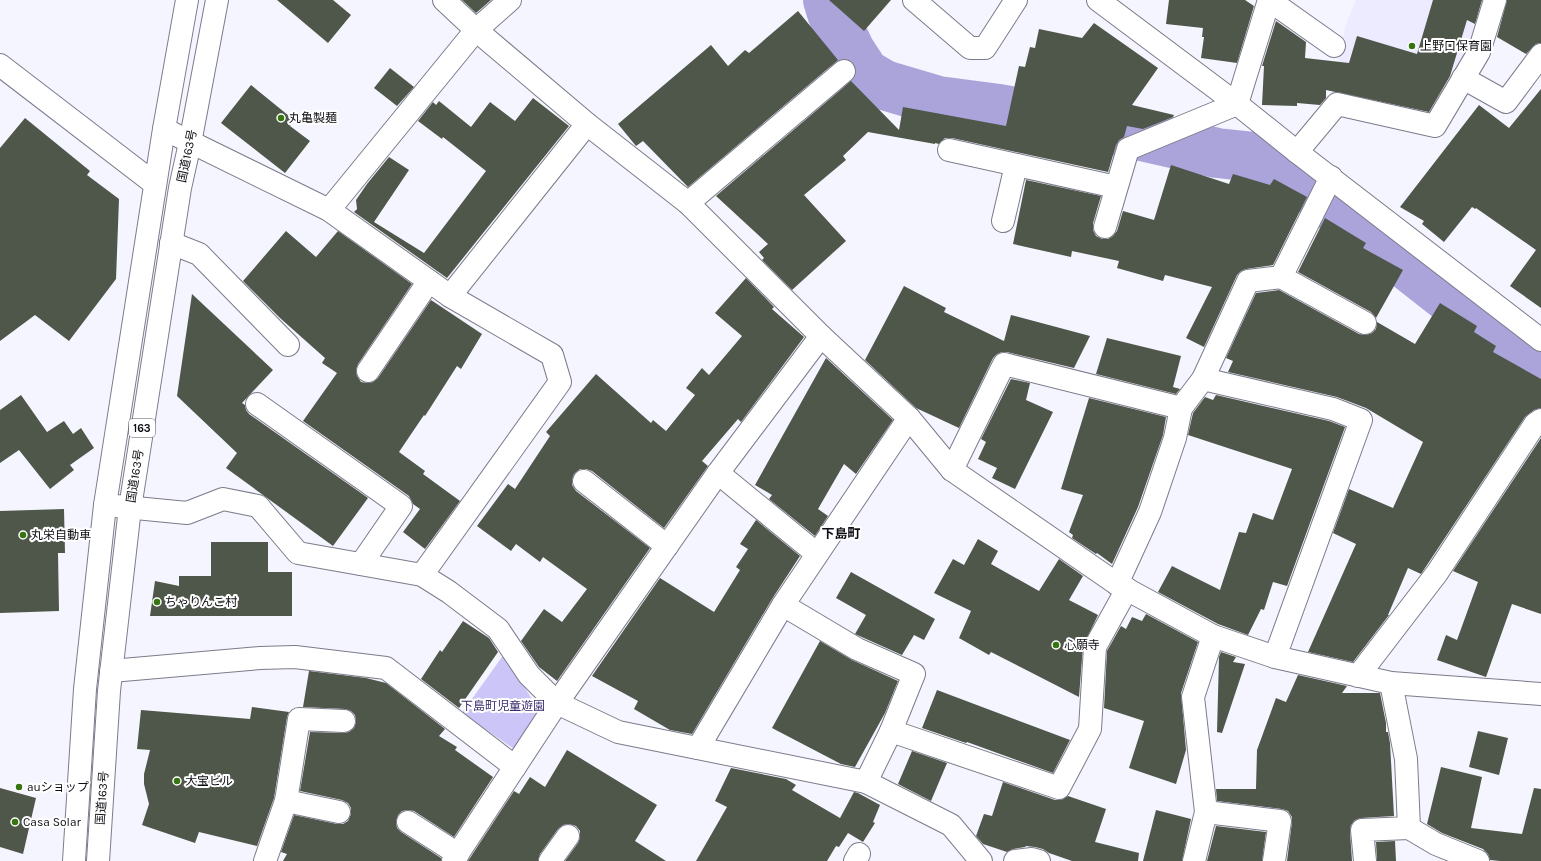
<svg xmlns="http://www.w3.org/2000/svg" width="1541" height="861" viewBox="0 0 1541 861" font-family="Karla,'Noto Sans JP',sans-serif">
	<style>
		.built { fill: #edebff }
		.green { fill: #cbc6f7 }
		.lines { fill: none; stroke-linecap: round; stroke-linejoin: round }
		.river { stroke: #aaa4db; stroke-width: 50 }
		.building { fill: #4e574a }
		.minor-casing { stroke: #7c7b8a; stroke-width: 24 }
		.highway-casing { stroke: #7c7b8a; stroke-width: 24 }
		.minor { stroke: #fff; stroke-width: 22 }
		.highway { stroke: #fff; stroke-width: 22 }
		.poi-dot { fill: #367510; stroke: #fff; stroke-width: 1.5 }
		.labels { text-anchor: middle; stroke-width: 4; stroke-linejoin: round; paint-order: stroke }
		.shield { fill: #fff; stroke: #56565a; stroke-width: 1 }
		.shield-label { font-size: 11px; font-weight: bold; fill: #0e0d13 }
		.poi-label { font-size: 12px; fill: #0e0d13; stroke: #fff; text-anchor: start }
		.street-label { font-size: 12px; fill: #0e0d13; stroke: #fff }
		.park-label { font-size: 12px; fill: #3a2d6f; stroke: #fff }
		.neighbourhood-label { font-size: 13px; font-weight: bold; fill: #0e0d13; stroke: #fff }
	</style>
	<rect width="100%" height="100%" fill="#f5f5ff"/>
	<polygon class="built" points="1356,0 1490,0 1439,117 1331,95 1346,24"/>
	<polygon class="green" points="504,654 540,712 514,749 462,713"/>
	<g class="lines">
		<polyline class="river" points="828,0 832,13 850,51 865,74 884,85 938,101 999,109 1129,133 1217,153 1272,159 1541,370"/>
	</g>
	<g class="building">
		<polygon points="277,0 333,0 351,15 328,43"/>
		<polygon points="462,0 491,0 476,13"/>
		<polygon points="829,0 891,0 864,31"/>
		<polygon points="1169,0 1245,0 1254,6 1237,63 1201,58 1204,37 1202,37 1203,28 1166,24"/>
		<polygon points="1433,0 1482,0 1475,24 1467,20 1450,76 1429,112 1326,90 1326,98 1320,105 1297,103 1297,106 1262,105 1264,66 1262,66 1276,21 1306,42 1305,58 1349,63 1357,36 1417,54"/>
		<polygon points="1507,0 1541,0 1541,43 1536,44 1526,54 1497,37"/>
		<polygon points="798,11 838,60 688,187 643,141 636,146 618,124 711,45 728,66 745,50 749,53"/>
		<polygon points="1094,23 1158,68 1132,105 1174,115 1173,117 1143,129 1127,126 1124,137 1119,140 1116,145 1108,172 952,138 945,138 939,144 935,143 935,144 868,132 843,156 846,160 804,195 846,241 792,290 762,260 764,258 759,252 768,244 716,196 851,81 899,130 903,107 1006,126 1019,66 1025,67 1030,47 1035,48 1039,29 1082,38"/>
		<polygon points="390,68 414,87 397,106 374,88"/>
		<polygon points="251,85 294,120 290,126 310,141 285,173 221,123"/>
		<polygon points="1541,89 1541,308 1510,286 1536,250 1476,208 1475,209 1472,207 1444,242 1422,224 1424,221 1400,207 1479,105 1509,128"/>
		<polygon points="533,98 569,126 447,278 354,212 357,209 356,200 367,184 389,157 409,170 374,222 424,253 486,171 443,137 442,139 418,121 433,102 436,105 439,101 471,127 490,102 515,121"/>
		<polygon points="25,118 90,171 87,175 119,199 116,279 69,341 35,315 0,341 0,148"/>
		<polygon points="1171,165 1229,184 1233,174 1270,185 1274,179 1307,197 1273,265 1246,269 1241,271 1237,275 1204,347 1186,338 1212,287 1165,275 1163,281 1117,268 1119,261 1072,251 1071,257 1013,244 1026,180 1101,196 1093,223 1093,230 1096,236 1102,239 1108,239 1113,236 1117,231 1123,211 1154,220"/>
		<polygon points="1325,218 1366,243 1363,248 1403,270 1376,318 1371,312 1298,272"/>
		<polygon points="286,231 316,257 338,231 412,284 358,364 356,370 357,376 361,382 367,383 373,382 378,378 431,300 482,334 461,369 457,366 425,416 424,415 399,452 425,471 423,474 460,501 425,549 403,532 420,509 413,504 409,496 303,421 337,373 322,363 325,358 280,318 243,281"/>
		<polygon points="746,278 774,307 772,309 804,337 741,422 738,419 702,461 708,466 664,528 592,471 586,469 580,469 574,474 572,480 572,485 576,491 650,548 557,681 539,667 521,641 544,609 562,622 587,589 543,557 540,562 516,544 511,551 477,526 508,484 515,489 550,436 546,432 596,374 651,423 653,420 666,431 695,395 686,388 702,368 709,375 742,336 715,313"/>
		<polygon points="904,286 946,308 944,312 1004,341 1011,315 1090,336 1074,368 1007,352 1002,352 997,354 993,358 959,428 916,408 865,360"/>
		<polygon points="1279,290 1359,334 1366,335 1372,333 1376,329 1377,322 1415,344 1440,303 1477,326 1474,332 1496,346 1493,352 1541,379 1541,408 1534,410 1525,417 1421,574 1408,568 1388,615 1389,615 1353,662 1308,652 1356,544 1333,533 1349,489 1393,508 1423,442 1366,408 1337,397 1228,372 1233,361 1226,358 1256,293"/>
		<polygon points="192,294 273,370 242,403 245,405 246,410 249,414 368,498 333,546 226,468 237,453 177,396"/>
		<polygon points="1107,338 1181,356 1173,387 1180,389 1176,394 1096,374"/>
		<polygon points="826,358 893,420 856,474 844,464 818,509 828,516 815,536 769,499 772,495 755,485"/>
		<polygon points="1011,379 1030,383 1026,400 1053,412 1015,489 992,478 997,468 978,459 986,442 981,439"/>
		<polygon points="21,395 47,432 64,421 73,434 81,428 94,448 70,465 74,470 50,489 19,450 0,463 0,410"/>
		<polygon points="1216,395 1329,421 1345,427 1287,586 1273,582 1264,610 1261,609 1248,635 1218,624 1158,592 1172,566 1220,590 1239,532 1246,533 1253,513 1273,520 1292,469 1188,435 1193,413 1205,397 1213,400"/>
		<polygon points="1089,398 1166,417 1163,435 1138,507 1112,564 1097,553 1096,554 1072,538 1073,535 1069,532 1083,495 1061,489"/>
		<polygon points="1541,438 1541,614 1512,604 1486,677 1437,660 1446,635 1457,640 1478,582 1453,571"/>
		<polygon points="64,509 65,553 58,553 59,611 0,613 0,511"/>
		<polygon points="756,520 800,556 772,599 692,734 670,730 634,709 638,701 592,676 660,578 714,612 740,570 736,567 748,549 740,544"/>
		<polygon points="978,539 998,551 991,564 1039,591 1059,559 1083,576 1069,600 1098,615 1083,646 1079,697 991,652 989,655 959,638 971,611 934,593 953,559 964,565"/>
		<polygon points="211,542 268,542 268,572 292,572 292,616 150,616 155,581 179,586 179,576 211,576"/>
		<polygon points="851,572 935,619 924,640 914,635 902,655 855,634 866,615 836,598"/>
		<polygon points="1146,614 1198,642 1181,693 1186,750 1176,784 1129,768 1144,721 1104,708 1107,651 1121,626 1126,629 1132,617 1142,621"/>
		<polygon points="463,621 489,638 498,652 459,708 421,679 440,650 442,652"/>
		<polygon points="820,641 852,660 898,681 885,713 855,767 841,764 772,728"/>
		<polygon points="1221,652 1236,657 1233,662 1245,664 1222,733 1217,732 1219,657"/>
		<polygon points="309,671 366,678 386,683 445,729 439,736 457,747 455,750 493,777 454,837 414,811 408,810 402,811 398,815 396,822 397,828 401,832 441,858 441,861 283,861 287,854 281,852 294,815 337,824 343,824 348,821 351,814 351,808 348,803 342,800 300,791 310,732 344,733 349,732 354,728 356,722 355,715 351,711 345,709 303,707"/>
		<polygon points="1298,675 1347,686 1342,693 1380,693 1386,723 1386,732 1388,732 1390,743 1394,816 1361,818 1355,820 1351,825 1350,831 1352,861 1287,861 1292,822 1292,817 1288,811 1282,809 1217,801 1216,789 1256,789 1257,750 1276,698 1286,702"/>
		<polygon points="937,690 1070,740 1053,773 967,742 966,743 922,728"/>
		<polygon points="252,707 289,712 287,717 274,798 257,846 199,832 195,843 142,825 149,804 144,784 144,774 150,750 137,749 141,710 250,719"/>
		<polygon points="1478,731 1508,738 1499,775 1469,767"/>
		<polygon points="567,750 657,805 635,841 666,861 565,861 578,843 580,837 580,831 576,826 569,824 563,825 558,829 540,854 538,861 468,861 514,791 519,794 530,777 545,787"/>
		<polygon points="912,751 947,763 931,801 898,784"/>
		<polygon points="1441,767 1482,777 1471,828 1522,834 1534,788 1541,789 1541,861 1500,861 1490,860 1488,854 1483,849 1442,833 1427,824"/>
		<polygon points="731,768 786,779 796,785 792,790 840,818 854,792 858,793 880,805 873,822 875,823 863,842 848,833 839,847 836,846 827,861 696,861 727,807 715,801"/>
		<polygon points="1003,782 1055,800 1061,800 1068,796 1106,809 1095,842 1139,853 1138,861 1072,861 1049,853 1043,849 1035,847 1026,846 1025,847 1013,849 1007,852 983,844 976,836 984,814 992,816"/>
		<polygon points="0,788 36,798 23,854 0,847"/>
		<polygon points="1156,810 1191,819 1182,861 1143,861"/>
		<polygon points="1216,826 1266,832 1262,861 1207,861"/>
		<polygon points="1395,841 1396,861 1377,861 1376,842"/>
	</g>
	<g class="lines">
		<g class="minor-casing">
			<g id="minor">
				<polyline points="444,0 476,30 587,124 688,203 821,336 909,418 952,470 1117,584 1213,636 1275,657 1391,683 1541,694"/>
				<polyline points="914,0 970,48 985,48 1016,0"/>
				<polyline points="1098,0 1237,104 1297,152 1541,340"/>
				<polyline points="1269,0 1334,46"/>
				<polyline points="0,65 155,184"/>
				<polyline points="1463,78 1506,102 1541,55"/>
				<polyline points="164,129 329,210 450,296 552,355 560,382 422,575"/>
				<polyline points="949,150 1116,187"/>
				<polyline points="1297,152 1337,104 1435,126 1479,52 1495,0"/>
				<polyline points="688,203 844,71"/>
				<polyline points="329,210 476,30 510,0"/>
				<polyline points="1003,221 1016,165"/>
				<polyline points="1105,227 1128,149 1237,104 1269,0"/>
				<polyline points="171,243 199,254 288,345"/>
				<polyline points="1281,277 1365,323"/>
				<polyline points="450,296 587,124"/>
				<polyline points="368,371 429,281"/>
				<polyline points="1203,379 1333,409 1361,420 1275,657"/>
				<polyline points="257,404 401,506 361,564"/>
				<polyline points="952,470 1004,364 1181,408 1203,379 1248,281 1281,277 1331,177"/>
				<polyline points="718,473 817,554"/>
				<polyline points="584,481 667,546"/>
				<polyline points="105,505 187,513 223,499 258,506 298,553 422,575 449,592 498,629 529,675 557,703 618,732 866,782 891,731 914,674 857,649 783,605"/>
				<polyline points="1117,584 1150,512 1175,438 1181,408"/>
				<polyline points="111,671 260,658 295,657 386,668 515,767"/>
				<polyline points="1358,676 1437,573 1535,424 1541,420"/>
				<polyline points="891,731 1059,788 1090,729 1095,647 1127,589"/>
				<polyline points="698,748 783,605 909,418"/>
				<polyline points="866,782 951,825 981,861"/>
				<polyline points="286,801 339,812"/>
				<polyline points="1206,812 1280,821 1274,861"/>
				<polyline points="408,822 458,854"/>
				<polyline points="1409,828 1436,844 1478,861"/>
				<polyline points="265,861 286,801 299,719 344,721"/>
				<polyline points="453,861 557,703 718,473 821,336"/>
				<polyline points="550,861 568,836"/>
				<polyline points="855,861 859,854"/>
				<polyline points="1015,861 1032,859 1039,861"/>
				<polyline points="1194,861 1206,812 1193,697 1213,636"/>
				<polyline points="1365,861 1362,830 1409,828 1406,759 1391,683"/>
			</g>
		</g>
		<g class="highway-casing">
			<g id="highway">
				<polyline points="74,861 85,689 105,505 164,129 187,0"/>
				<polyline points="98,861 109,691 130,508 180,188 190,143 217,0"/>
			</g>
		</g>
		<use href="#minor" class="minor"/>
		<use href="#highway" class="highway"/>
	</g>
	<g class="poi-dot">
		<circle cx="1412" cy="46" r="4"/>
		<circle cx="281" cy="118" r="4"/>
		<circle cx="23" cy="535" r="4"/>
		<circle cx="157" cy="602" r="4"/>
		<circle cx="1056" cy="645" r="4"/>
		<circle cx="177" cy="781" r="4"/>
		<circle cx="19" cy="787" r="4"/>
		<circle cx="15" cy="822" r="4"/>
	</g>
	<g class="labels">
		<rect class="shield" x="129" y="419" width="26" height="18" rx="3"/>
		<g class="shield-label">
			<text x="142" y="432">163</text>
		</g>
		<g class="poi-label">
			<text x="1420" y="50">上野口保育園</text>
			<text x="289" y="122">丸亀製麺</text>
			<text x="31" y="539">丸栄自動車</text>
			<text x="165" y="606">ちゃりんこ村</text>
			<text x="1064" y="649">心願寺</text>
			<text x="185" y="785">大宝ビル</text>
			<text x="27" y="791">auショップ</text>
			<text x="23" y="826">Casa Solar</text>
		</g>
		<g class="street-label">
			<text transform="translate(187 156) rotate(-78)" y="4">国道163号</text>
			<text transform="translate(135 476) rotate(-81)" y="4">国道163号</text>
			<text transform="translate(102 798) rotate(-86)" y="4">国道163号</text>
		</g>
		<g class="park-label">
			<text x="503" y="710">下島町児童遊園</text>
		</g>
		<g class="neighbourhood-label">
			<text x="841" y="538">下島町</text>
		</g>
	</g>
</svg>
